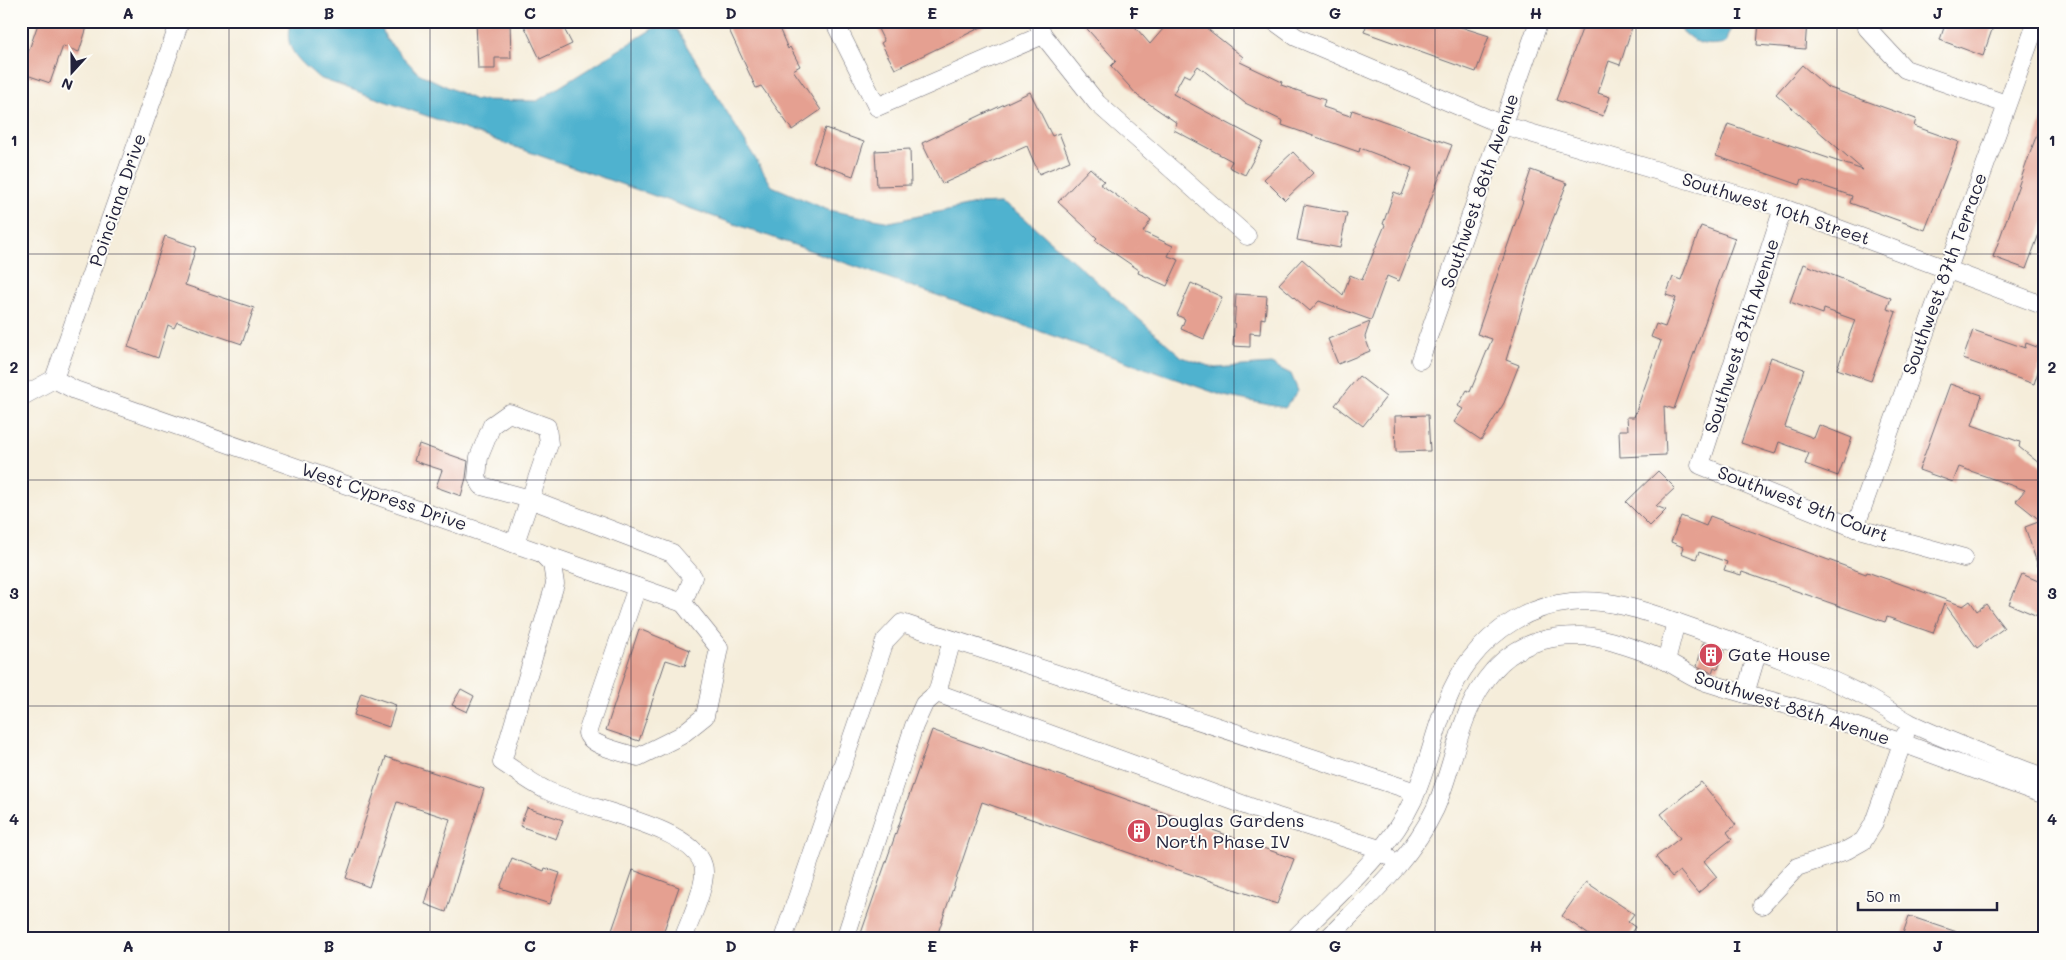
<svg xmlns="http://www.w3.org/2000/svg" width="2066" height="960" viewBox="0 0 2066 960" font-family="Mali,sans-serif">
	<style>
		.water { fill: #50b2cf; stroke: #396a85 }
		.building { fill: #e5a091 }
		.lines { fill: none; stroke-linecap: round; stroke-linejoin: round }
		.minor-casing { stroke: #6c6973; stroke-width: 19 }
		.minor { stroke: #fff; stroke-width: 18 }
		.grid { fill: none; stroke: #22223b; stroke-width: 1; stroke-opacity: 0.55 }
		.labels { text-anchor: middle; stroke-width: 4; stroke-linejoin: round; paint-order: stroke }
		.street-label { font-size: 18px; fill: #22223b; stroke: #fdfcf7 }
		.poi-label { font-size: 18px; fill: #22223b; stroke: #fdfcf7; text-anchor: start }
		.neatline { fill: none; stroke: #22223b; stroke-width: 2 }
		.grid-label { font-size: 16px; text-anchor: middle; font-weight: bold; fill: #22223b }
	</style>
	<rect width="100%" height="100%" fill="#fdfcf7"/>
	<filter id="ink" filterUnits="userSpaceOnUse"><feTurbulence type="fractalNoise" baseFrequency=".02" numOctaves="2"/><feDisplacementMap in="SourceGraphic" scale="10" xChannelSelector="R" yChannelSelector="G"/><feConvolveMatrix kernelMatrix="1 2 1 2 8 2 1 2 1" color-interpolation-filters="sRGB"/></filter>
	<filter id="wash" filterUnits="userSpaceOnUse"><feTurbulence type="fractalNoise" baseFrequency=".0096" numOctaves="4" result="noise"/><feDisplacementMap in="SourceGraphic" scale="20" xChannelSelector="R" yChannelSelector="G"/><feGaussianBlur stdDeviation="1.12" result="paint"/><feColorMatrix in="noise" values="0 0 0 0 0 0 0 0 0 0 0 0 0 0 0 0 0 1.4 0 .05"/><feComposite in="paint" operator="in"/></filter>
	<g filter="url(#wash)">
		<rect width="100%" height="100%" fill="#f5edda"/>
		<g class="water">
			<path d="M291 21H379L386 39 418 73 475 100 537 101 654 28 677 30 772 186 828 210 890 222 976 204 1001 203 1021 215 1182 357 1215 368 1271 364 1291 374 1298 391 1285 408 1224 396 319 78C301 62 281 49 291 21Z"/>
			<path d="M1680 21H1734L1726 43C1704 47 1696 44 1680 29Z"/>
		</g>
		<g id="blocks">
			<g class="building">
				<polygon points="39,21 89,21 79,52 63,46 50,83 21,73"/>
				<polygon points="476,21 510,21 511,58 495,58 495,69 478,69"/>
				<polygon points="522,21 560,21 572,44 540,59"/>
				<polygon points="725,21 776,21 788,49 790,47 800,66 793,70 821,110 792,130 761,86 756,88"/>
				<polygon points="874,21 994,21 895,69 881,43 884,41"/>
				<polygon points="1080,21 1130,21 1150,44 1170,21 1210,21 1205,27 1243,57 1240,62 1282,82 1281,85 1325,100 1323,107 1350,116 1352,110 1452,145 1399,281 1387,276 1371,320 1319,301 1310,311 1279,284 1302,259 1343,295 1350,275 1362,280 1385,225 1383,224 1394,192 1402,195 1412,168 1360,148 1359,152 1282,125 1283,121 1245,103 1198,66 1190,77 1184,74 1173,94 1263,142 1245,175 1229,167 1232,161 1174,130 1177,123 1138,96 1111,66 1116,61"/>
				<polygon points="1368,21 1442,21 1489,36 1476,72 1364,32"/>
				<polygon points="1585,21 1634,21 1620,65 1609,61 1598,93 1610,97 1603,116 1556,100"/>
				<polygon points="1759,21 1807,21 1805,49 1757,45"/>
				<polygon points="1946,21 1995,21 1983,56 1940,40"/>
				<polygon points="1802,65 1827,87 1916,119 1914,126 1959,142 1925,230 1850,203 1852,196 1802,179 1800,185 1716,156 1728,124 1863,170 1776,94"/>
				<polygon points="1030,92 1052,136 1059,133 1070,161 1039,174 1027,146 942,184 922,143"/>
				<polygon points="2043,117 2045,117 2045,218 2026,269 1993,257"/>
				<polygon points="825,128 864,142 853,176 813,162"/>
				<polygon points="910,149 911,185 877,186 875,151"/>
				<polygon points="1293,152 1313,173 1285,200 1264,179"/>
				<polygon points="1090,168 1104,181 1100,184 1151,220 1143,232 1173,246 1168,256 1179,260 1167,286 1138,273 1139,270 1095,240 1097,238 1058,202"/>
				<polygon points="1531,170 1567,183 1535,265 1506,360 1519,365 1504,403 1481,440 1454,422 1463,409 1458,406 1467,390 1470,392 1492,339 1477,334 1523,201 1521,200"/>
				<polygon points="1304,205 1347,213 1340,248 1297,240"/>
				<polygon points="1701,226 1735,238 1674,409 1664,406 1666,455 1620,457 1619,430 1628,430 1627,417 1634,417 1661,341 1651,337 1656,324 1665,327 1676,298 1666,295 1673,277 1681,280"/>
				<polygon points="165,236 196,247 185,285 254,308 242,344 177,322 174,328 168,325 158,358 128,347"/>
				<polygon points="1804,264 1891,298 1887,309 1896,312 1871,381 1837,369 1855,320 1824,309 1823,314 1790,302"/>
				<polygon points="1191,283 1222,297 1204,339 1181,329 1185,319 1177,315"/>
				<polygon points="1236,294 1267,296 1265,319 1261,318 1260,334 1250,333 1250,347 1233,346"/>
				<polygon points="1370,322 1365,337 1370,351 1338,364 1328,339"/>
				<polygon points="1973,330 2025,348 2026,343 2045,350 2034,384 1963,359"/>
				<polygon points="1771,357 1804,369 1785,427 1814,438 1819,425 1852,438 1838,476 1805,464 1809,453 1779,442 1775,454 1741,443"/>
				<polygon points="1359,376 1386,397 1363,426 1335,405"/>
				<polygon points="1950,384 1982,395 1972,425 2020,442 2019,447 2045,468 2045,578 2042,578 2025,527 2041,521 2016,501 2025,490 1959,467 1953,482 1919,470"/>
				<polygon points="1428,415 1430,451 1396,452 1395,416"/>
				<polygon points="419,444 468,461 466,478 461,496 436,487 442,470 414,461"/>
				<polygon points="1658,471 1675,488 1656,506 1666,510 1650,526 1626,502"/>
				<polygon points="1681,516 1706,526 1710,516 1866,574 1867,572 1963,606 1970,601 1977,611 1986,604 2004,628 1977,648 1944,603 1933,633 1887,617 1885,622 1742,572 1741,575 1724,570 1727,562 1699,552 1696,559 1681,553 1683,547 1671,542"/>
				<polygon points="2022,574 2045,584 2045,605 2040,617 2009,604"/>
				<polygon points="639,629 690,650 685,666 666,660 639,741 606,730"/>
				<polygon points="1703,643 1725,650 1718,669 1714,667 1712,673 1697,666"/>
				<polygon points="461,689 474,696 467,712 452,705"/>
				<polygon points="361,693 396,705 389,727 354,715"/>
				<polygon points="932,730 1294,859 1277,904 982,802 936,939 859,939"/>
				<polygon points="386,757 484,789 446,912 425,904 450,819 397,802 369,887 346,878"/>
				<polygon points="1701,782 1736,825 1727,832 1732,839 1704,861 1717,877 1698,893 1680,871 1672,877 1656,857 1680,838 1661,814"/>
				<polygon points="527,808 563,820 556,839 520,826"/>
				<polygon points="512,858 544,871 545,868 560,873 550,904 500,888"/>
				<polygon points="633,870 679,887 661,939 609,939"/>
				<polygon points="1586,882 1634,914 1628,922 1635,927 1627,939 1595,939 1562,916"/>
				<polygon points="1909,916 1969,936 1969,939 1901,939"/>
			</g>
		</g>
	</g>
	<g filter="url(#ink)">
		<use href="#blocks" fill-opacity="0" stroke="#6c6973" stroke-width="1"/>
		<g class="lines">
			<g class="minor-casing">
				<g id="minor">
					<polyline points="834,21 877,107 1043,35"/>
					<polyline points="1037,21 1043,35 1097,103 1247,236"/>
					<polyline points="1274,21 1296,37 1503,125 1783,208 2045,306"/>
					<polyline points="1867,28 1905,69 2006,104"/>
					<polyline points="1783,208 1700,465 1855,528 1964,558"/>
					<polyline points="1420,360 1539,21"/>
					<path d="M54 379 75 390 541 553 552 564 555 584 502 762C516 771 530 782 544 789 581 809 691 825 703 865 709 882 689 922 683 939"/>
					<polyline points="54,379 180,21"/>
					<polyline points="21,397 54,379"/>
					<polygon points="509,413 547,427 549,444 530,499 482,486 477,478 479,457 492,425"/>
					<polyline points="1855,528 2037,21"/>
					<polyline points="515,543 530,499 672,553 693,577 683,603 543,554"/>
					<path d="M637 587 587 733C590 746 626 753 638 757L680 736 705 716 719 648 683 603"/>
					<polyline points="1666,661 1676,622"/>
					<polyline points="937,693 952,640"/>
					<polyline points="1745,694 1758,650"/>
					<polyline points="1762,905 1797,867 1847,850 1863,841 1873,825 1905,735"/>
					<polyline points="783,939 885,641 902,623 1416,792"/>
					<polyline points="845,939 914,726 924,704 937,693 1275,816 1380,849 1387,856"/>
					<path d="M1294 939C1335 897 1388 854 1413 800 1434 754 1438 702 1469 661 1494 628 1530 606 1571 602 1616 597 1660 617 1702 631 1755 649 1810 668 1860 694 1877 702 1893 714 1910 723 1954 744 2000 760 2045 778"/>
					<path d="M1327 939C1366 899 1411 860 1435 809 1455 764 1459 709 1493 671 1516 644 1549 635 1583 636 1601 636 1649 653 1666 661 1680 668 1692 677 1706 682 1748 696 1792 705 1834 719 1905 743 1974 770 2045 795"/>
				</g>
			</g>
			<use href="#minor" class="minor"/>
		</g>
	</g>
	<path class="grid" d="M229 21V939M430 21V939M631 21V939M832 21V939M1033 21V939M1234 21V939M1435 21V939M1636 21V939M1837 21V939M21 254H2045M21 480H2045M21 706H2045"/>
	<defs>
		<g id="building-disc" transform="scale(1.25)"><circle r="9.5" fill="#d1495b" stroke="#fdfcf7"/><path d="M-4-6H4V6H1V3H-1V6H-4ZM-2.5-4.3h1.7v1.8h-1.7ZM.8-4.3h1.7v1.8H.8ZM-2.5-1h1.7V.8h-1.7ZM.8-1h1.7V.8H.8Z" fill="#fff"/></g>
	</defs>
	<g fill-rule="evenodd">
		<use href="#building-disc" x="1711" y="655"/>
		<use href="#building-disc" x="1139" y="831"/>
	</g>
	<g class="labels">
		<g class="street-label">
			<text transform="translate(1480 191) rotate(-71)" y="6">Southwest 86th Avenue</text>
			<text transform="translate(118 200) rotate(-71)" y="6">Poinciana Drive</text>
			<text transform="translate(1776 209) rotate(18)" y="6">Southwest 10th Street</text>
			<text transform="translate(1945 274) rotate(-70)" y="6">Southwest 87th Terrace</text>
			<text transform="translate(1742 336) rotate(-72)" y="6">Southwest 87th Avenue</text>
			<text transform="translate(384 497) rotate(19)" y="6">West Cypress Drive</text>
			<text transform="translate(1803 504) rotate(21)" y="6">Southwest 9th Court</text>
			<text transform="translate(1792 708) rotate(18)" y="6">Southwest 88th Avenue</text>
		</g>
		<g class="poi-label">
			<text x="1728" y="661">Gate House</text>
			<text x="1156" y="827">Douglas Gardens<tspan x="1156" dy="21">North Phase IV</tspan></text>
		</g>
	</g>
	<rect width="2066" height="960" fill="none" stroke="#fdfcf7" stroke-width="55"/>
	<g transform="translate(72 72) rotate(201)" stroke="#fdfcf7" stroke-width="4" paint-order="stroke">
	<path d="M0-4L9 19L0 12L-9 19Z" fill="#22223b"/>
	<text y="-8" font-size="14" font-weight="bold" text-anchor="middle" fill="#22223b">N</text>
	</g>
	<path d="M1858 902v8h139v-8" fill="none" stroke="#22223b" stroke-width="2.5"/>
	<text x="1866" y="902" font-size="15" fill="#22223b" stroke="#fdfcf7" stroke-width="4" paint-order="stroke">50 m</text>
	<rect x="28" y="28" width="2010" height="904" class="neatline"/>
	<g class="grid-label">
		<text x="128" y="19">A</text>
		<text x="329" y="19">B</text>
		<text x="530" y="19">C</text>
		<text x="731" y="19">D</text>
		<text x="932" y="19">E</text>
		<text x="1134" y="19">F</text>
		<text x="1335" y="19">G</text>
		<text x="1536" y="19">H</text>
		<text x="1737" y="19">I</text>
		<text x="1938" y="19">J</text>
		<text x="14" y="146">1</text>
		<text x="2052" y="146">1</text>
		<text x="14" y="373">2</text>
		<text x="2052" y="373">2</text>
		<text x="14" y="599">3</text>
		<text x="2052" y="599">3</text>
		<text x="14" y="825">4</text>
		<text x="2052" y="825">4</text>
		<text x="128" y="952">A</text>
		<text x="329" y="952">B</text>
		<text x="530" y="952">C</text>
		<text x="731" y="952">D</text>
		<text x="932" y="952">E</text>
		<text x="1134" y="952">F</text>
		<text x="1335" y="952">G</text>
		<text x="1536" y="952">H</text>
		<text x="1737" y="952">I</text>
		<text x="1938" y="952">J</text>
	</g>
</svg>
